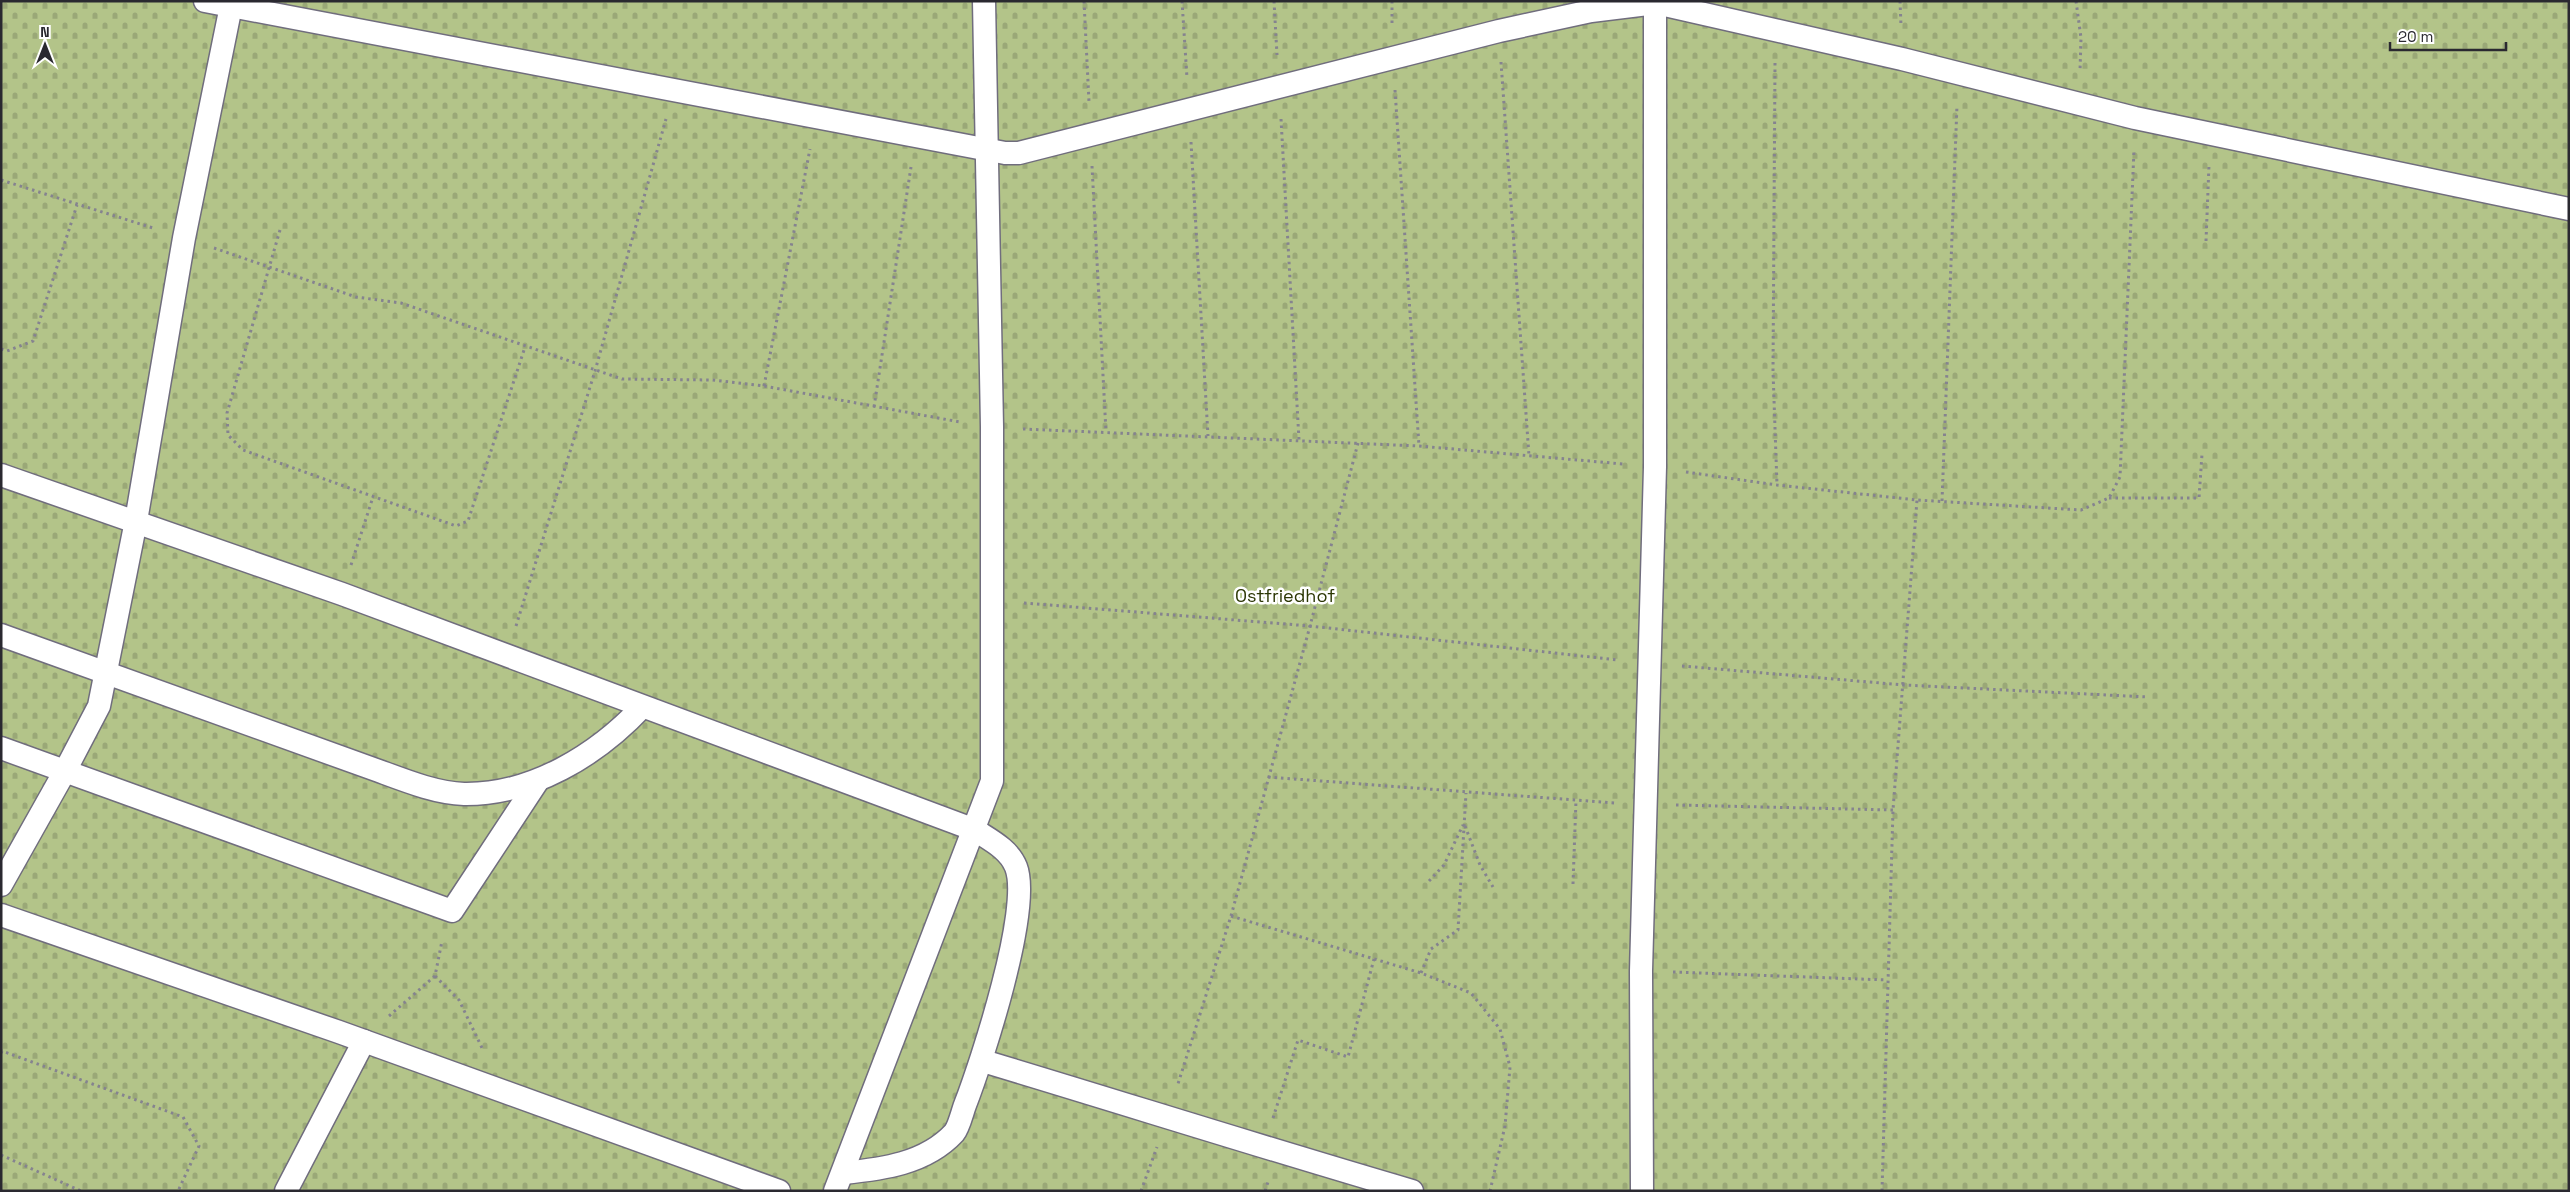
<svg xmlns="http://www.w3.org/2000/svg" width="2570" height="1192" viewBox="0 0 2570 1192" font-family="'Space Grotesk',sans-serif">
	<style>
		.cemetery { fill: url(#cemetery-stones) }
		.lines { fill: none; stroke-linecap: round; stroke-linejoin: round }
		.lane-casing { stroke: #706d7d; stroke-width: 25 }
		.path { stroke: #85838f; stroke-width: 3; stroke-dasharray: 2.5 4; stroke-linecap: butt }
		.lane { stroke: #fff; stroke-width: 22 }
		.labels { text-anchor: middle; stroke-width: 5; stroke-linejoin: round; paint-order: stroke }
		.park-label { font-size: 18px; fill: #2c3704; stroke: #fff }
	</style>
	<defs>
		<pattern id="cemetery-stones" width="16" height="16" patternUnits="userSpaceOnUse" patternTransform="scale(1.25)"><rect width="16" height="16" fill="#b3c489"/><path d="M2 7V4a2 2 0 0 1 4 0v3zM10 15v-3a2 2 0 0 1 4 0v3z" fill="#9aa877"/></pattern>
	</defs>
	<rect width="100%" height="100%" fill="#e2dff1"/>
	<rect class="cemetery" x="1" y="1" width="2568" height="1190"/>
	<g class="lines">
		<g class="lane-casing">
			<g id="lane">
				<polyline points="205,1 1005,153 1019,153 1499,31 1591,11 1656,3 1902,59 2135,118 2569,209"/>
				<path d="M1 475 342 594 975 830C990 840 1009 849 1016 867 1032 908 982 1061 965 1105 962 1113 959 1127 954 1133 925 1164 882 1169 843 1173"/>
				<path d="M1 635 379 771C406 781 436 793 464 794 532 795 597 755 642 707"/>
				<polyline points="1,748 452,911 537,782"/>
				<polyline points="1,885 65,771 99,706 136,521 184,238 231,6"/>
				<polyline points="1,915 339,1032 779,1191"/>
				<path d="M983 1061C1126 1104 1268 1149 1412 1191"/>
				<polyline points="286,1191 364,1041"/>
				<polyline points="835,1191 992,781 992,427 984,1"/>
				<polyline points="1642,1191 1641,971 1655,467 1655,1"/>
			</g>
		</g>
		<g class="path">
			<polyline points="1084,1 1089,102"/>
			<polyline points="1182,1 1187,78"/>
			<polyline points="1274,1 1277,55"/>
			<polyline points="1392,1 1392,26"/>
			<polyline points="1900,1 1901,26"/>
			<polyline points="2076,1 2081,38 2080,71"/>
			<polyline points="1501,62 1529,456"/>
			<polyline points="1775,63 1773,371 1777,485"/>
			<polyline points="1395,90 1419,446"/>
			<polyline points="1281,119 1299,440"/>
			<polyline points="1191,142 1208,436"/>
			<polyline points="1092,166 1106,432"/>
			<polyline points="1,180 153,228"/>
			<polyline points="280,230 227,413 228,435 243,450 456,526 468,521 525,347"/>
			<polyline points="2206,241 2209,165"/>
			<polyline points="214,248 356,297 401,303 622,379 712,380 764,386 960,422"/>
			<polyline points="1,349 7,351 33,341 77,205"/>
			<polyline points="764,386 810,149"/>
			<polyline points="874,407 911,167"/>
			<polyline points="1023,429 1419,446 1623,464"/>
			<polyline points="1358,443 1310,626 1618,660"/>
			<polyline points="1686,472 1777,485 1917,500 2081,510 2109,498 2120,477 2134,150"/>
			<polyline points="2109,498 2199,498 2202,454"/>
			<polyline points="1942,501 1957,105"/>
			<polyline points="351,565 373,497"/>
			<polyline points="1024,603 1310,626 1231,916 1177,1087"/>
			<polyline points="516,626 595,371 666,119"/>
			<polyline points="1682,666 1904,685 2148,697"/>
			<polyline points="1268,777 1615,803"/>
			<polyline points="1676,805 1893,810"/>
			<polyline points="1465,826 1480,865 1493,887"/>
			<polyline points="1429,881 1444,865 1463,825"/>
			<polyline points="1573,884 1576,800"/>
			<polyline points="1231,916 1421,973 1471,993 1500,1029 1510,1067 1505,1126 1490,1191"/>
			<polyline points="1673,972 1887,980"/>
			<polyline points="1421,973 1431,949 1458,930 1466,793"/>
			<polyline points="435,976 459,1000 483,1050"/>
			<polyline points="389,1016 435,976 442,941"/>
			<polyline points="1,1053 2,1051 183,1117 199,1146 178,1191"/>
			<polyline points="1273,1118 1298,1040 1348,1057 1374,959"/>
			<polyline points="1,1155 81,1191"/>
			<polyline points="1141,1191 1157,1147"/>
			<polyline points="1265,1191 1268,1182"/>
			<polyline points="1882,1191 1893,810 1917,500"/>
		</g>
		<use href="#lane" class="lane"/>
	</g>
	<g class="labels">
		<g class="park-label">
			<text x="1285" y="602">Ostfriedhof</text>
		</g>
	</g>
	<rect width="2570" height="1192" fill="none" stroke="#2a2930" stroke-width="5"/>
	<g transform="translate(45 45)" stroke="#ffffff" stroke-width="4" paint-order="stroke">
	<path d="M0-4L9 19L0 12L-9 19Z" fill="#2a2930"/>
	<text y="-8" font-size="14" font-weight="bold" text-anchor="middle" fill="#2a2930">N</text>
	</g>
	<path d="M2390 42v8h116v-8" fill="none" stroke="#2a2930" stroke-width="2.5"/>
	<text x="2398" y="42" font-size="15" fill="#2a2930" stroke="#ffffff" stroke-width="4" paint-order="stroke">20 m</text>
</svg>
